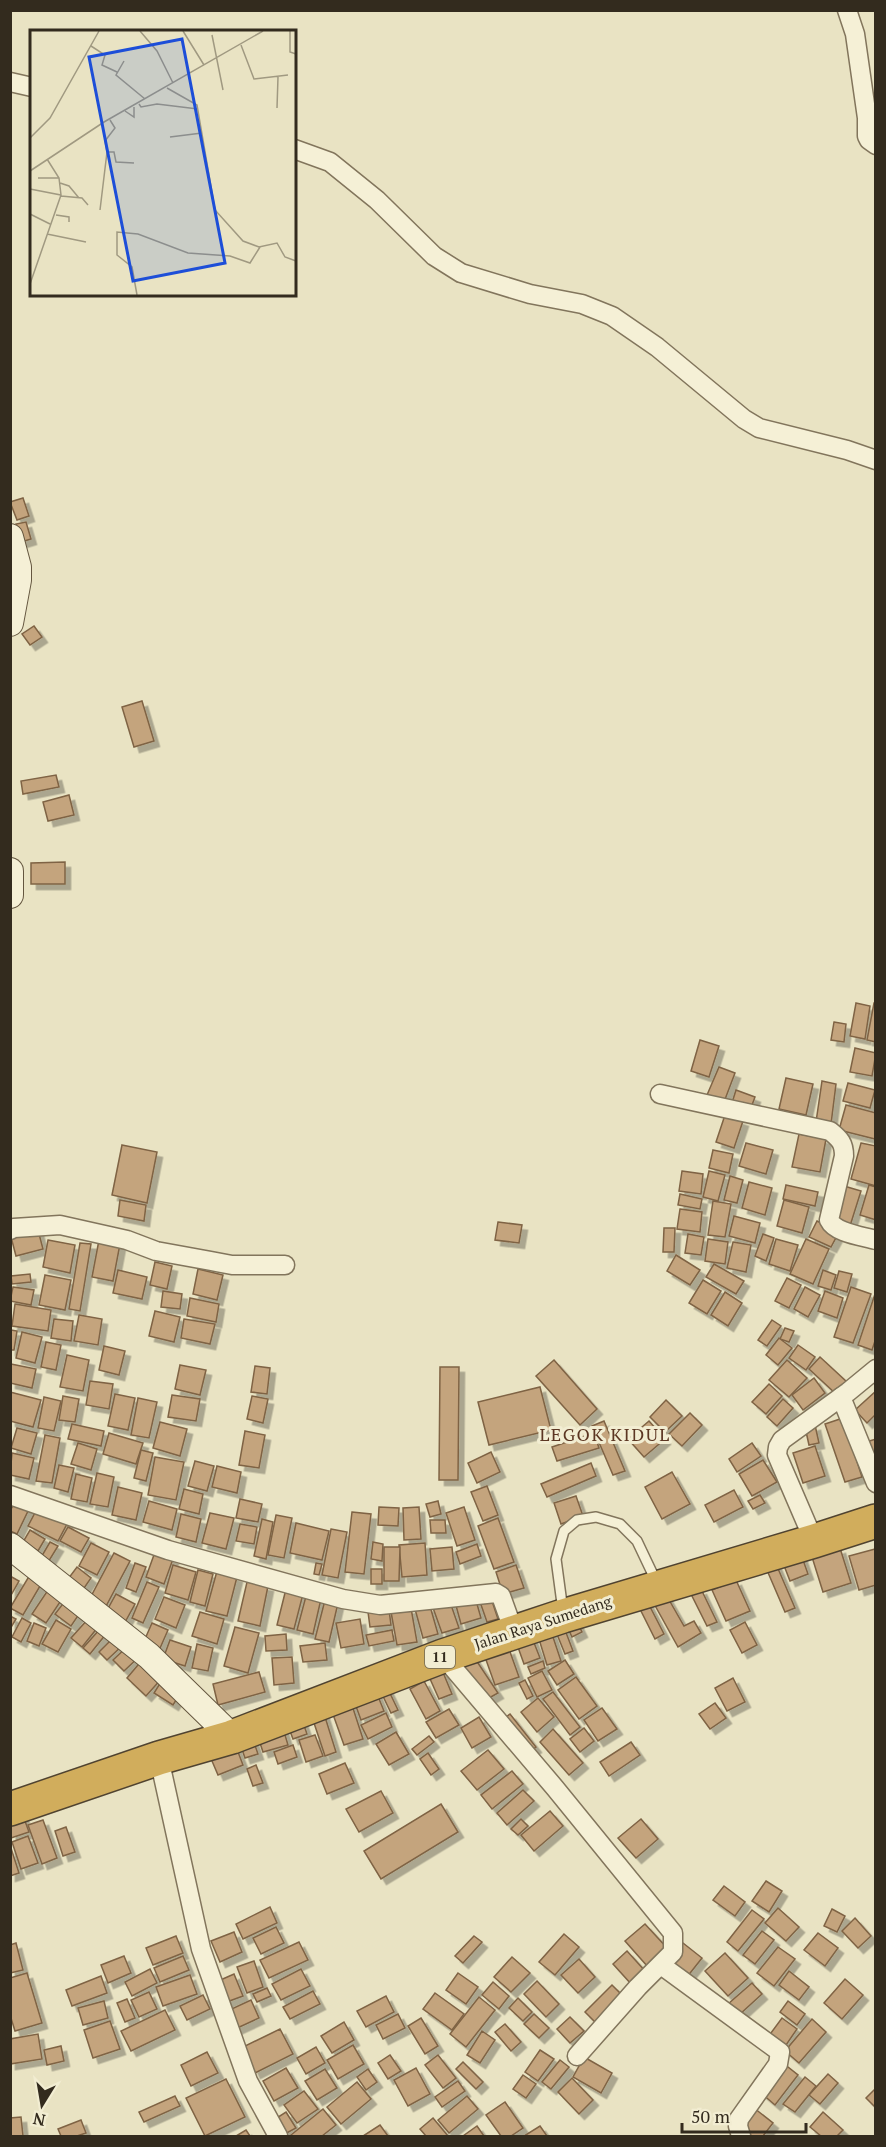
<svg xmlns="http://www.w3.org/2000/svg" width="886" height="2147" viewBox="0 0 886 2147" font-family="'PT Serif',serif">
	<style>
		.building { fill: #c4a47d; stroke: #7f6344; stroke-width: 1.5; filter: url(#shadow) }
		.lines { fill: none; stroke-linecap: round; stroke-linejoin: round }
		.lane-casing { stroke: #82755c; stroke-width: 12 }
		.street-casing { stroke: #82755c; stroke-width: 21 }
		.secondary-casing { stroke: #64563f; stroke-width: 28 }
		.highway-casing { stroke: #504330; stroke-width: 36 }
		.lane { stroke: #f5f0d6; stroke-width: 9 }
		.street { stroke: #f5f0d6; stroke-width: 18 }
		.secondary { stroke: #f5f0d6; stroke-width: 26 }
		.highway { stroke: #d1ad5c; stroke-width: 33 }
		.labels { text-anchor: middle; stroke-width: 6; stroke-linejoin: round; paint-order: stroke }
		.shield { fill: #f2edd2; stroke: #6c6554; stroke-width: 1.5 }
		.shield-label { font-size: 14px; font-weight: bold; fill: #332b1e }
		.street-label { font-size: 15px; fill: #332b1e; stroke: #f2edd2 }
		.quarter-label { font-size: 18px; letter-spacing: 1.5px; fill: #5c3622; stroke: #f2edd2 }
		.inset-road { fill: none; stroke: #a09981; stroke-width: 1.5 }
		.view { fill: #1d4ed8; fill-opacity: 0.15; stroke: #1d4ed8; stroke-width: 3 }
		.inset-edge { fill: none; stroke: #332b1e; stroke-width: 3 }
	</style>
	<defs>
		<filter id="shadow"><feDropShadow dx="5.5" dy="5.5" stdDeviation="0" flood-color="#0004"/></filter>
	</defs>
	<rect width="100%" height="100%" fill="#e9e3c3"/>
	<g class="building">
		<polygon points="23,498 29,516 17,520 10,502"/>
		<polygon points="26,522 31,539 21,542 16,524"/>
		<polygon points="34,626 42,637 30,645 22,634"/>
		<polygon points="142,701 154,741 134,747 122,707"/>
		<polygon points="56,775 59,787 23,794 21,781"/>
		<polygon points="69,795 74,815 48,821 43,802"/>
		<polygon points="65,862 65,884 31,884 31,863"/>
		<polygon points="856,1003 870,1006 865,1039 850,1036"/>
		<polygon points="874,1003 876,1003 876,1042 867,1040"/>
		<polygon points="834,1022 846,1024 844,1042 831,1040"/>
		<polygon points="700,1040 719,1046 709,1077 691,1071"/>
		<polygon points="855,1048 876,1053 872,1076 850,1072"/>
		<polygon points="719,1067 735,1073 724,1102 707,1095"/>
		<polygon points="786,1078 813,1084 806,1115 779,1109"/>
		<polygon points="822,1081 836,1084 831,1124 816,1122"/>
		<polygon points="848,1083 875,1090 870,1108 843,1101"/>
		<polygon points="736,1090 755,1097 749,1113 731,1106"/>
		<polygon points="846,1105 876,1113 875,1139 839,1130"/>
		<polygon points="725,1115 743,1121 734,1148 716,1142"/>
		<polygon points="799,1134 826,1139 820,1172 792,1167"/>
		<polygon points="746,1143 773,1150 766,1174 739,1166"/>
		<polygon points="861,1143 876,1146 876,1186 851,1179"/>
		<polygon points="122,1145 157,1152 147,1203 112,1195"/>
		<polygon points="713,1150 733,1154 729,1173 709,1168"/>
		<polygon points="682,1171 703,1174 701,1194 679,1191"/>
		<polygon points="709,1171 725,1175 718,1201 703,1197"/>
		<polygon points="730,1176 743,1180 737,1203 724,1200"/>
		<polygon points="749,1182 772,1188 765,1215 742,1208"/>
		<polygon points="786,1185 818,1192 815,1206 783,1199"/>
		<polygon points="869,1185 876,1187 876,1220 860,1215"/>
		<polygon points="844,1186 861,1191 850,1226 833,1221"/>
		<polygon points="680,1194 702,1199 700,1209 678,1205"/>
		<polygon points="120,1200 146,1205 144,1221 118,1216"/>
		<polygon points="784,1200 809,1207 802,1233 777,1226"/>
		<polygon points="713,1201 731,1204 725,1237 708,1235"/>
		<polygon points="680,1209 702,1212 700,1232 677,1229"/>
		<polygon points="734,1216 760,1223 755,1243 729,1236"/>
		<polygon points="817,1221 839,1232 831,1247 809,1237"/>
		<polygon points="498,1222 522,1225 519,1243 495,1240"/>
		<polygon points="664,1228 675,1228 674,1252 663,1252"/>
		<polygon points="38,1230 43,1249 16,1256 11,1237"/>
		<polygon points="688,1234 704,1237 701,1255 685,1253"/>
		<polygon points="763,1234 774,1238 766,1261 755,1256"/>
		<polygon points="708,1239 728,1242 725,1264 705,1261"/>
		<polygon points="776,1239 798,1245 790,1271 769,1264"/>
		<polygon points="806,1239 829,1249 813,1284 790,1274"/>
		<polygon points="48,1240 75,1245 70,1273 43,1267"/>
		<polygon points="99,1240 120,1244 113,1281 92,1277"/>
		<polygon points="733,1242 751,1245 746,1272 727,1268"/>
		<polygon points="80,1243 91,1244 80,1311 69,1309"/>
		<polygon points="676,1255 700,1270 690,1285 667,1271"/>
		<polygon points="155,1262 172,1266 167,1289 150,1285"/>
		<polygon points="714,1264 744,1281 736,1294 706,1277"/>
		<polygon points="198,1269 223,1275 217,1300 193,1294"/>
		<polygon points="118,1270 147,1277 142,1299 113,1293"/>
		<polygon points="823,1270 836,1275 831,1290 818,1286"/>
		<polygon points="839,1271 852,1274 847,1292 834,1288"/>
		<polygon points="30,1274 31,1282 12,1284 11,1276"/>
		<polygon points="45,1275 71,1280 65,1310 39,1305"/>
		<polygon points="787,1278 801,1285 789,1308 775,1301"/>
		<polygon points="703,1280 721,1291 707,1314 689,1303"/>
		<polygon points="13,1287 34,1290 31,1305 10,1301"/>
		<polygon points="805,1287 820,1295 808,1317 794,1309"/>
		<polygon points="851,1287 871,1294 853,1343 834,1337"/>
		<polygon points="163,1291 182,1294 180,1309 161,1307"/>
		<polygon points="825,1291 843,1298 837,1318 818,1311"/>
		<polygon points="725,1292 742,1303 728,1326 711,1315"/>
		<polygon points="875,1294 876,1338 872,1350 858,1345"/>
		<polygon points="190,1298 219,1304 216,1322 187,1316"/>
		<polygon points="15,1304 51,1310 48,1331 12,1326"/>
		<polygon points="155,1311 180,1317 174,1342 149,1336"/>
		<polygon points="79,1315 102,1319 98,1345 74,1341"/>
		<polygon points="54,1319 73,1321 71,1341 51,1338"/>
		<polygon points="184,1319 215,1324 210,1344 181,1338"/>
		<polygon points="772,1320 781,1326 767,1346 758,1340"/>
		<polygon points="785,1328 794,1331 789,1342 780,1339"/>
		<polygon points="11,1330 17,1331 14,1350 10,1350"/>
		<polygon points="22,1332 42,1337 35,1363 16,1358"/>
		<polygon points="779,1338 792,1348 778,1365 766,1355"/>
		<polygon points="46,1342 61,1345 56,1370 41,1367"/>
		<polygon points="798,1345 815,1357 806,1370 789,1358"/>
		<polygon points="104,1346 125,1351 119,1375 99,1370"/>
		<polygon points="67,1355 89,1360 83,1391 60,1387"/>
		<polygon points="820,1357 847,1382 836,1394 809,1369"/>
		<polygon points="554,1360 597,1409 580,1425 536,1376"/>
		<polygon points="787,1360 807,1378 789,1397 769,1380"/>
		<polygon points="11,1364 36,1369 32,1388 10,1383"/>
		<polygon points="180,1365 206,1370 200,1395 175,1389"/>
		<polygon points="255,1366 270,1368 267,1394 251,1392"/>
		<polygon points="440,1367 459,1367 458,1480 439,1480"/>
		<polygon points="814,1378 825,1393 803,1410 792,1395"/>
		<polygon points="90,1381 113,1384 109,1409 86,1405"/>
		<polygon points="769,1384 782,1396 766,1414 752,1402"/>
		<polygon points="540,1387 551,1430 489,1445 478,1402"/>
		<polygon points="876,1391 876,1414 867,1423 855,1410"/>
		<polygon points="10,1392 41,1400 33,1427 10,1421"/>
		<polygon points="115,1394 135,1398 128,1430 108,1426"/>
		<polygon points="172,1395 200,1399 196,1421 168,1417"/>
		<polygon points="63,1396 79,1399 75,1422 59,1420"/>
		<polygon points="252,1396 268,1399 263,1423 247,1419"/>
		<polygon points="44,1397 61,1401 54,1431 38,1428"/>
		<polygon points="138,1398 157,1402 149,1438 131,1435"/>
		<polygon points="783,1399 793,1408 777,1426 767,1417"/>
		<polygon points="666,1400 682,1416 665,1432 650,1417"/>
		<polygon points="690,1413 702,1425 682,1446 669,1434"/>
		<polygon points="843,1418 862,1477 845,1482 825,1424"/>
		<polygon points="604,1421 625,1471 613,1475 592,1426"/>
		<polygon points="649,1421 665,1439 644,1457 628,1439"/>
		<polygon points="160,1422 187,1429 180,1456 153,1448"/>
		<polygon points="72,1424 104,1431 101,1446 68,1439"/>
		<polygon points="815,1425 819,1443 809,1445 805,1427"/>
		<polygon points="17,1428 37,1433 31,1454 11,1448"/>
		<polygon points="245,1431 265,1435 259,1468 239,1465"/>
		<polygon points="109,1433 143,1443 136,1464 103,1454"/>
		<polygon points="594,1433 599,1448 557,1461 552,1447"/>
		<polygon points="45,1435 60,1438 52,1483 36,1481"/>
		<polygon points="876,1439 876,1466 866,1442"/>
		<polygon points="78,1443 97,1449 91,1470 71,1464"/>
		<polygon points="752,1443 761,1456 737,1472 729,1459"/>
		<polygon points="815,1446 825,1476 803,1483 793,1453"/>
		<polygon points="141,1450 153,1453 146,1481 134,1478"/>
		<polygon points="491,1452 500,1472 477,1483 468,1463"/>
		<polygon points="12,1453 34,1458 29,1479 10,1475"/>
		<polygon points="155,1457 184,1462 176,1500 148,1495"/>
		<polygon points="763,1460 777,1482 752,1496 739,1474"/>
		<polygon points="195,1461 214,1466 207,1491 188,1486"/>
		<polygon points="591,1463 596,1476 547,1497 541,1484"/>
		<polygon points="59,1465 74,1468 68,1492 54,1488"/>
		<polygon points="217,1466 241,1472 237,1493 212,1487"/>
		<polygon points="672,1472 690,1504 662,1519 645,1487"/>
		<polygon points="97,1473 114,1477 108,1507 90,1504"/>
		<polygon points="76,1474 92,1478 87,1502 71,1499"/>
		<polygon points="487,1486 498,1515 483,1521 471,1492"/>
		<polygon points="118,1487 142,1493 136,1520 112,1515"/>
		<polygon points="184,1489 203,1494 199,1514 179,1509"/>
		<polygon points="734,1490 743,1507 714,1522 705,1505"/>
		<polygon points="760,1495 765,1503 753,1509 748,1501"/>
		<polygon points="576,1496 583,1516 561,1524 554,1503"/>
		<polygon points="240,1499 262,1504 258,1522 236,1518"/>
		<polygon points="149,1501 177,1509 172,1530 143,1522"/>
		<polygon points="438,1501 441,1514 430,1517 426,1504"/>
		<polygon points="15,1502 29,1509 17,1534 10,1531 10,1511"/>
		<polygon points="38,1507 68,1522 58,1541 28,1526"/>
		<polygon points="379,1507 399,1508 398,1526 378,1525"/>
		<polygon points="419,1507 421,1539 404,1540 403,1508"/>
		<polygon points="464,1507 475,1540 457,1546 446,1513"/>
		<polygon points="352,1512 371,1514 364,1574 345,1572"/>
		<polygon points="210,1513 234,1518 226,1549 202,1543"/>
		<polygon points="181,1514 201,1519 196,1542 176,1537"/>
		<polygon points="276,1515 292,1518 284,1558 268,1555"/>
		<polygon points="498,1518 514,1562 494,1569 478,1526"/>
		<polygon points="262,1519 273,1522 266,1559 254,1556"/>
		<polygon points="430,1520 445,1520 446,1533 431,1533"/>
		<polygon points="296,1523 329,1531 322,1560 290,1553"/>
		<polygon points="240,1524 257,1527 254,1544 236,1541"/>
		<polygon points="68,1527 89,1538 81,1552 60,1541"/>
		<polygon points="331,1529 347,1532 338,1578 322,1575"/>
		<polygon points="30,1530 45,1539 38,1551 23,1542"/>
		<polygon points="50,1542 58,1546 47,1564 40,1559"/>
		<polygon points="373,1542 383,1544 382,1561 371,1559"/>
		<polygon points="91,1543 109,1552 97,1575 79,1566"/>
		<polygon points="425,1543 427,1575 402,1577 399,1545"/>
		<polygon points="797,1543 808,1574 790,1581 778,1550"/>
		<polygon points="477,1544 481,1556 460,1564 456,1552"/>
		<polygon points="384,1547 400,1547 399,1581 384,1581"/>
		<polygon points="452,1547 454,1569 432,1571 430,1549"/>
		<polygon points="840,1548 851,1583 823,1592 812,1557"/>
		<polygon points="875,1549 876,1585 859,1590 849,1556"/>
		<polygon points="155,1552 173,1559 164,1584 146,1577"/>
		<polygon points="114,1553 130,1561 104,1610 88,1602"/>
		<polygon points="773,1557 795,1608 785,1612 763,1561"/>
		<polygon points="135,1563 146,1567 136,1592 126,1588"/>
		<polygon points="316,1563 322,1564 319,1575 314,1574"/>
		<polygon points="173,1565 196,1572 188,1600 165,1593"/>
		<polygon points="516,1565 524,1588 503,1594 496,1572"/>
		<polygon points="77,1567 91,1578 80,1594 65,1583"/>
		<rect x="371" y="1569" width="11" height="15"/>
		<polygon points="198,1570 213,1574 205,1606 190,1602"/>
		<polygon points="217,1571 237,1577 227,1616 206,1611"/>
		<polygon points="31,1573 43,1581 23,1615 10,1608"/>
		<polygon points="10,1576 19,1581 10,1597"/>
		<polygon points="736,1580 750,1611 726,1621 712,1590"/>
		<polygon points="147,1582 159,1587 143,1623 132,1618"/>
		<polygon points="247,1582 268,1586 260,1626 238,1621"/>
		<polygon points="660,1584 684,1626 694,1621 701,1633 678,1647 647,1591"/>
		<polygon points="50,1587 64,1596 46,1623 32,1614"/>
		<polygon points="286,1589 303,1594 294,1629 277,1625"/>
		<polygon points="701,1589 717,1622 707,1626 691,1594"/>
		<polygon points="116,1594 135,1604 124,1624 105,1614"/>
		<polygon points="490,1595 498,1619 487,1622 479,1599"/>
		<polygon points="644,1595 664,1634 655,1639 635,1599"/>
		<polygon points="69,1596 84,1607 71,1626 55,1614"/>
		<polygon points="306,1596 321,1599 313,1634 297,1630"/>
		<polygon points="164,1597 185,1605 176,1628 155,1619"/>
		<polygon points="475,1597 481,1618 461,1624 455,1602"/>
		<polygon points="449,1599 459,1628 442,1633 432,1605"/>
		<polygon points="325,1600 338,1603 329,1642 315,1639"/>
		<polygon points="430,1606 438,1634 423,1638 415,1609"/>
		<polygon points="411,1608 417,1642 397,1645 391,1612"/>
		<polygon points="571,1609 582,1632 572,1637 561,1613"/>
		<polygon points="389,1610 391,1625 370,1627 368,1612"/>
		<polygon points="200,1612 224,1619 217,1644 192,1636"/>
		<polygon points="559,1614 573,1651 565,1654 550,1617"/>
		<polygon points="10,1616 16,1619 10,1629"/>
		<polygon points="22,1618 31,1623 21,1642 12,1637"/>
		<polygon points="88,1619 98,1627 82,1647 71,1638"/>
		<polygon points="360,1619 364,1644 341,1648 336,1623"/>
		<polygon points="547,1619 561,1661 547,1665 534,1623"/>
		<polygon points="56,1620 71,1629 58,1652 42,1644"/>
		<polygon points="745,1622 757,1645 742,1653 730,1630"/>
		<polygon points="34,1623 46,1628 39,1646 27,1641"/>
		<polygon points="152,1623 168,1630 157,1655 141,1648"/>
		<polygon points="235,1627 259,1633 248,1673 224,1666"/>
		<polygon points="100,1629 106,1634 90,1654 83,1648"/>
		<polygon points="392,1630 394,1641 369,1646 366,1635"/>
		<polygon points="529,1630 540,1658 524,1664 514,1636"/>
		<polygon points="286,1634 287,1650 266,1651 265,1636"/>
		<polygon points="115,1636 123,1645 107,1660 99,1652"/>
		<polygon points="170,1640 191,1647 185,1666 163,1659"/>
		<polygon points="325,1643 327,1660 303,1662 300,1646"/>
		<polygon points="130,1644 141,1655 124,1671 113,1660"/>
		<polygon points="197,1644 213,1648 208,1671 192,1668"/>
		<polygon points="468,1648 498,1693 482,1702 453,1658"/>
		<polygon points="509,1649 519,1677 495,1685 485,1657"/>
		<polygon points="292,1657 294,1683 274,1685 272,1658"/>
		<polygon points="437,1658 452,1694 439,1699 423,1663"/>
		<polygon points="143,1659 163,1677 146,1696 127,1678"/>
		<polygon points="565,1660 574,1674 557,1685 548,1671"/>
		<polygon points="543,1661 545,1668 531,1674 528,1667"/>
		<polygon points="542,1671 552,1690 537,1697 528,1678"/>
		<polygon points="259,1672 265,1692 218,1705 213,1684"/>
		<polygon points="164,1677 183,1689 173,1705 154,1693"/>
		<polygon points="576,1677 597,1706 579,1719 558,1690"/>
		<polygon points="733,1678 745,1702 727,1711 715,1688"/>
		<polygon points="525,1680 533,1696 527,1699 519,1683"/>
		<polygon points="424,1681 440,1711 426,1719 410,1689"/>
		<polygon points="387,1687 398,1710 391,1713 380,1690"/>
		<polygon points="375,1689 384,1711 361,1720 353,1698"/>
		<polygon points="553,1692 580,1727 570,1735 543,1699"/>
		<polygon points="538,1698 554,1717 537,1732 521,1712"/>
		<polygon points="350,1699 363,1739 344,1745 330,1706"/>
		<polygon points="715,1703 726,1718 710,1729 699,1714"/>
		<polygon points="321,1704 336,1752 325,1756 309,1708"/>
		<polygon points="276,1705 288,1745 263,1752 250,1713"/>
		<polygon points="297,1705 307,1734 293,1739 282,1710"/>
		<polygon points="602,1708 617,1729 598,1741 584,1720"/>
		<polygon points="449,1709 459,1725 436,1738 426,1722"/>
		<polygon points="386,1713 392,1727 368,1739 361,1725"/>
		<polygon points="510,1714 536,1747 528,1753 501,1721"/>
		<polygon points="479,1717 491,1737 472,1748 461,1728"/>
		<polygon points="249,1728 258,1754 245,1758 236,1732"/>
		<polygon points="584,1728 594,1741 580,1752 570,1739"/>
		<polygon points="553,1729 583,1763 569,1775 540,1742"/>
		<polygon points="396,1732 409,1754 389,1765 376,1744"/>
		<polygon points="315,1735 323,1756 306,1762 299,1740"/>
		<polygon points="429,1736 434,1742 417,1755 412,1749"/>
		<polygon points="631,1742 640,1755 609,1776 600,1762"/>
		<polygon points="235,1744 243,1765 218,1775 209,1754"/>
		<polygon points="293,1745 297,1757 278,1764 274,1752"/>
		<polygon points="488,1750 504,1769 477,1790 461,1771"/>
		<polygon points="428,1753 439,1769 431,1775 420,1759"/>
		<polygon points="345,1763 354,1783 327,1794 319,1774"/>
		<polygon points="256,1765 263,1783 253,1786 247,1769"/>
		<polygon points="512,1771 523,1784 492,1809 481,1795"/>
		<polygon points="523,1790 534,1801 507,1825 497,1813"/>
		<polygon points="381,1791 393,1813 359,1832 346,1809"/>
		<polygon points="441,1804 458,1832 381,1879 364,1851"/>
		<polygon points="21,1810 29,1832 11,1838 10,1813"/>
		<polygon points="550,1811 563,1826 534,1851 521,1835"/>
		<polygon points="521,1819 528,1826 518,1835 511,1829"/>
		<polygon points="641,1819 658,1839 636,1858 618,1838"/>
		<polygon points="43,1820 57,1858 42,1864 28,1825"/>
		<polygon points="66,1827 75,1852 63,1856 55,1831"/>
		<polygon points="28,1836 38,1863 21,1869 12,1842"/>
		<polygon points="10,1845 19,1873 10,1876"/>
		<polygon points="766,1881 782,1891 769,1912 752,1901"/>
		<polygon points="724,1886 745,1902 735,1916 713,1900"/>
		<polygon points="270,1907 277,1923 243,1939 236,1924"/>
		<polygon points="778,1908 799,1927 786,1941 765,1923"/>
		<polygon points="832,1909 845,1916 837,1932 824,1926"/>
		<polygon points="752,1910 764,1919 738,1951 727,1942"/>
		<polygon points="855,1918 871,1936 858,1948 842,1931"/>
		<polygon points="645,1924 668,1949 648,1967 625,1941"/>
		<polygon points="276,1927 284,1943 261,1954 253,1938"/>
		<polygon points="762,1931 774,1940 755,1964 743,1955"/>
		<polygon points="234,1932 242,1952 220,1962 211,1941"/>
		<polygon points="818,1933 838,1948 825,1966 804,1950"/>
		<polygon points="564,1934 579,1947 555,1975 539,1962"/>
		<polygon points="176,1936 183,1953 153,1965 146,1948"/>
		<polygon points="474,1936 482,1942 463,1963 455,1956"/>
		<polygon points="299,1942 308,1960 269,1978 260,1960"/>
		<polygon points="16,1943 23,1970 10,1973 10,1945"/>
		<polygon points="683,1943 702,1958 687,1977 668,1962"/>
		<polygon points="778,1947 795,1959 774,1986 757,1973"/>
		<polygon points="627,1951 646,1972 632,1985 613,1964"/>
		<polygon points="725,1953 748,1978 728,1996 705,1971"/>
		<polygon points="124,1956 131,1973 108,1983 101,1965"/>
		<polygon points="183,1956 189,1970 160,1982 154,1968"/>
		<polygon points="512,1957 530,1973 511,1992 494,1977"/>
		<polygon points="579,1959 595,1977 578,1993 561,1975"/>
		<polygon points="254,1961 263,1987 247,1993 237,1967"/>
		<polygon points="150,1969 157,1983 132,1996 125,1982"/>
		<polygon points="301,1969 310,1986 281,2000 272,1984"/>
		<polygon points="789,1971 809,1987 799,2000 779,1985"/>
		<polygon points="27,1973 42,2023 15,2031 10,2015 10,1978"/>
		<polygon points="458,1973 478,1987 466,2004 446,1990"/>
		<polygon points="234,1974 243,1996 224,2003 216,1982"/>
		<polygon points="190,1975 197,1994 163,2006 156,1987"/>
		<polygon points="101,1976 107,1993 72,2006 66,1990"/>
		<polygon points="845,1979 863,1995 842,2019 824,2003"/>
		<polygon points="537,1981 559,2004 546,2017 524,1994"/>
		<polygon points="493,1982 509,1996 499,2009 482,1995"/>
		<polygon points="752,1983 762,1994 739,2015 728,2004"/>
		<polygon points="612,1985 623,1996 596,2023 585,2012"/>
		<polygon points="267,1988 271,1996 257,2002 253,1994"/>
		<polygon points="313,1991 320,2004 290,2019 283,2007"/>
		<polygon points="149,1992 157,2009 139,2017 131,2000"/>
		<polygon points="435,1993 464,2014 452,2030 423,2009"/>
		<polygon points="203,1995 210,2009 187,2020 180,2006"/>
		<polygon points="386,1996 394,2012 366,2027 357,2011"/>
		<polygon points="479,1997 495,2010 466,2047 450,2034"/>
		<polygon points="518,1998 532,2012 523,2021 509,2008"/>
		<polygon points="127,1999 135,2018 125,2022 117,2003"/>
		<polygon points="251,2000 259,2018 233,2030 225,2012"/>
		<polygon points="104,2001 108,2018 83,2025 78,2008"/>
		<polygon points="788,2001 805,2014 797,2025 780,2012"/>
		<polygon points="165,2010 175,2030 131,2051 121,2031"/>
		<polygon points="398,2014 405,2028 383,2039 376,2025"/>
		<polygon points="534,2014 549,2028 539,2038 524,2024"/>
		<polygon points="570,2017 584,2031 570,2043 557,2029"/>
		<polygon points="421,2018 438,2046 425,2054 408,2026"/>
		<polygon points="782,2018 797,2029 784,2048 768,2037"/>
		<polygon points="812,2019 826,2032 799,2063 785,2051"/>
		<polygon points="110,2021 120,2049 93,2058 84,2030"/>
		<polygon points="344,2022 354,2040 332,2053 321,2036"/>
		<polygon points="505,2024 521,2042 511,2051 495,2032"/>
		<polygon points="280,2029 293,2054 255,2073 243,2047"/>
		<polygon points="482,2031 495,2040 480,2063 467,2055"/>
		<polygon points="38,2034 42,2059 10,2064 10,2039"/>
		<polygon points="353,2045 364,2064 338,2079 327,2060"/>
		<polygon points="61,2046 64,2061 47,2065 44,2050"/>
		<polygon points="316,2047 325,2063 306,2074 297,2058"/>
		<polygon points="540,2050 554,2059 538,2081 525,2072"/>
		<polygon points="207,2052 218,2073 191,2086 181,2065"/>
		<polygon points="390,2055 401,2071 388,2079 378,2063"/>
		<polygon points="438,2055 456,2078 443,2088 425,2065"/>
		<polygon points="584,2057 612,2073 601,2093 573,2077"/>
		<polygon points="560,2060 569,2067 551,2089 542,2082"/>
		<polygon points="463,2062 483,2082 476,2089 456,2069"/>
		<polygon points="783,2063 798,2075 775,2105 761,2093"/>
		<polygon points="286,2068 298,2088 274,2101 263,2081"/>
		<polygon points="416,2068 430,2094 408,2106 394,2080"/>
		<polygon points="325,2069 337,2088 317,2100 305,2081"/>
		<polygon points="368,2069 377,2082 366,2090 357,2077"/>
		<polygon points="828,2074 838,2083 820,2104 809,2095"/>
		<polygon points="523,2075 536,2084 526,2098 513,2089"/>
		<polygon points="805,2077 816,2086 795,2112 783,2104"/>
		<polygon points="572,2078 593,2100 579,2114 558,2092"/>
		<polygon points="226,2079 245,2117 205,2136 186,2098"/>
		<polygon points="458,2081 465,2091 442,2107 435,2097"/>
		<polygon points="357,2082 371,2099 341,2124 327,2107"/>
		<polygon points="876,2088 876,2108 866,2098"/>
		<polygon points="304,2091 318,2109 297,2123 284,2105"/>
		<polygon points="175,2096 180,2106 144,2122 139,2112"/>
		<polygon points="467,2096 478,2109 449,2133 438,2120"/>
		<polygon points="505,2102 523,2128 511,2136 501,2136 486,2115"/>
		<polygon points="754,2108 773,2123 763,2136 752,2136 739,2127"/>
		<polygon points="323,2109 336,2125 322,2136 293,2136 291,2135"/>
		<polygon points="286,2112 296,2128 281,2136 272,2121"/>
		<polygon points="823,2112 843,2130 837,2136 821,2136 810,2127"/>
		<polygon points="21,2117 23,2136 10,2136 10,2118"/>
		<polygon points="433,2118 448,2136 426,2136 420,2129"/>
		<polygon points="81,2120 86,2133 77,2136 61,2136 58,2129"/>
		<polygon points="380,2125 388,2136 363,2136"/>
		<polygon points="477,2126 484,2136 463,2136"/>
		<polygon points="540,2126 547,2136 524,2136"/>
		<polygon points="246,2130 250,2136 236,2136"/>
	</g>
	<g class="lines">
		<g class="lane-casing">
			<polyline id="lane" points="563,1611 556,1559 564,1531 577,1520 596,1517 620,1524 637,1541 656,1581"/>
		</g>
		<g class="street-casing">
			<g id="street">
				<polyline points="847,10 855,34 867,118 867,136 869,140 876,145"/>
				<polyline points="10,82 32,87"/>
				<polyline points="294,149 330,162 377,200 434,256 461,273 530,294 582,304 612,316 657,347 744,419 759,428 847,450 876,460"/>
				<path d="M660 1094 830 1131C840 1139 844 1143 844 1156L829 1220C835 1233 862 1236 876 1240"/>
				<polyline points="10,1230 14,1228 60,1225 127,1240 156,1251 211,1261 232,1265 285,1265"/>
				<polyline points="841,1397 876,1483"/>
				<polyline points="10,1495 168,1550 343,1599 380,1605 496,1593 501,1596 514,1632"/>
				<polyline points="814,1541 777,1455 778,1447 782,1440 848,1392 876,1369"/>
				<polyline points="443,1656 555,1788 673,1933 673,1952 638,1987 577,2056"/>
				<polyline points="159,1758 201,1949 248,2081 278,2136"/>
				<polyline points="661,1965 780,2052 778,2064 739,2119 738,2126 741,2136"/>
			</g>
		</g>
		<g class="secondary-casing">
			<g id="secondary">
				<polyline points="10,537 18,567 18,580 10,623"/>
				<polyline points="10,871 10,895"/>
				<polyline points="10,1546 149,1656 232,1737"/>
			</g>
		</g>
		<g class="highway-casing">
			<polyline id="highway" points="10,1809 159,1758 232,1737 443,1656 563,1616 814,1541 876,1521"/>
		</g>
		<use href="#lane" class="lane"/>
		<use href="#street" class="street"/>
		<use href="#secondary" class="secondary"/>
		<use href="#highway" class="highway"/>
	</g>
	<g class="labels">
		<rect class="shield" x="425" y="1646" width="30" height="22" rx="4.5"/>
		<g class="shield-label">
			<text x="440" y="1662">11</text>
		</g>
		<g class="street-label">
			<text transform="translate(543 1623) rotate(-18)" y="5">Jalan Raya Sumedang</text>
		</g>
		<g class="quarter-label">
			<text x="605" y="1441">LEGOK KIDUL</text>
		</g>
	</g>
	<g transform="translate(30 30)">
		<rect width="266" height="266" fill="#e9e3c3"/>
		<path class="inset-road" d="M110 1 127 21 143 53M153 1 174 35M260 1V22L266 24M182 5 193 60M211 15 224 49 258 45M61 16 75 25 72 35 87 42M94 31 86 45 115 69M137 58 167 75 185 180 213 211 229 217 247 213 255 227 266 231M109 74 111 77 127 74 168 79M247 78 248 47M95 81 104 87V77M140 107 172 103M0 108 20 88 69 1M77 122H84L86 132 104 133M0 141 74 92 233 1M8 148H29M30 153 39 156 49 168M0 159 31 165 29 148 17 129M31 166 52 168 58 175M70 180 77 122 75 111 85 98 80 90M0 184 20 194M26 185 39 187V192M17 204 56 212M0 254 31 165M107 265 102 237 87 225V202L108 204 158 223 200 226 220 233 230 217"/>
		<path class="view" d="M152 9 195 233 103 251 59 27Z"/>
		<rect width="266" height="266" class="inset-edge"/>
	</g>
	<rect width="886" height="2147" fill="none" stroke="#332b1e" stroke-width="24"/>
	<g transform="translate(42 2105) rotate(191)" stroke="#f2edd2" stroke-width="4.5" paint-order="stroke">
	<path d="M0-4.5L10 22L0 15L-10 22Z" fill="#332b1e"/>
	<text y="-9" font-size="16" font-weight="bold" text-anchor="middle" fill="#332b1e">N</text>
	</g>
	<path d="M682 2123v9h124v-9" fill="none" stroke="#332b1e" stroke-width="3"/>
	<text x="691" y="2123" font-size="18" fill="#332b1e" stroke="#f2edd2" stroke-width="4.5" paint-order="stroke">50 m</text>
</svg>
